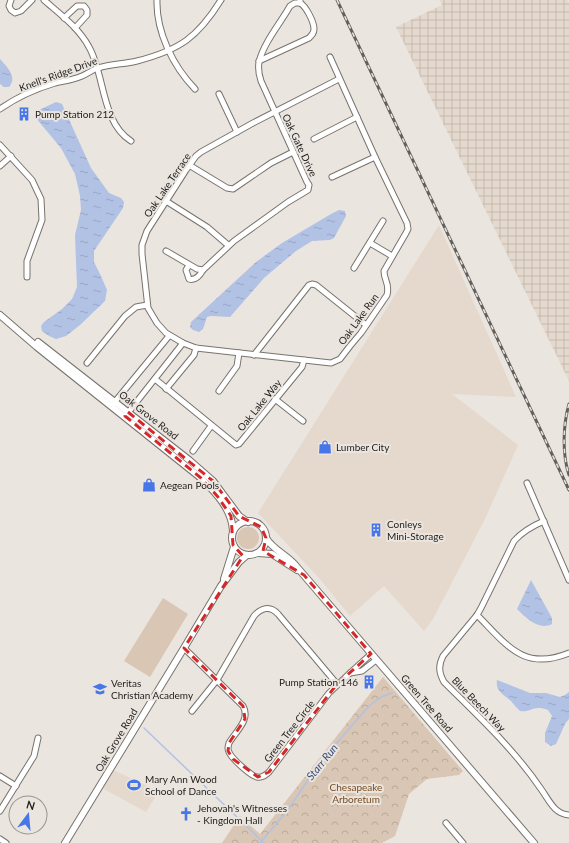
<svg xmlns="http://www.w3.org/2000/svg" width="569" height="843" viewBox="0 0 569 843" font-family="Lato,sans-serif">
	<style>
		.built { fill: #e5d9ce }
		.industrial { fill: url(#industrial-grid) }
		.grass { fill: #d9c6b4 }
		.forest { fill: url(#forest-crowns) }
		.water { fill: url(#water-ripples) }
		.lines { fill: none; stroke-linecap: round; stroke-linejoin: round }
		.stream { stroke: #b1c2e5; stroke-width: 1.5 }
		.minor-casing { stroke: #78736e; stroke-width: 7 }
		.tertiary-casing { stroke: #78736e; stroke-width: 8 }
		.minor { stroke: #fff; stroke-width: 5 }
		.tertiary { stroke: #fff; stroke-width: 6 }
		.rail-casing { stroke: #635f5c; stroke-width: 3 }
		.rail { stroke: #ebe5df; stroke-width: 1.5; stroke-dasharray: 4.5; stroke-linecap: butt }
		.marked { fill: none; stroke: #d62828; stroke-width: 3; stroke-dasharray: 8 5; stroke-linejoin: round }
		.labels { text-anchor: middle; stroke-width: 4; stroke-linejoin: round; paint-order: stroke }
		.street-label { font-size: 10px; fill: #1f1d1b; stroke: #ebe5df }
		.poi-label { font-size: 10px; fill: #1f1d1b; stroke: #ebe5df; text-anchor: start }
		.park-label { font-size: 10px; fill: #774c1f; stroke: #ebe5df }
		.water-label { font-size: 11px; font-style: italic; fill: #3c5181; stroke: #ebe5df }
	</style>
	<defs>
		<pattern id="industrial-grid" width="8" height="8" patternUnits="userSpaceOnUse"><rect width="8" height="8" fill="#e5d9ce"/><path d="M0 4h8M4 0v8" fill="none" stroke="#c4bab0"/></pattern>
		<pattern id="forest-crowns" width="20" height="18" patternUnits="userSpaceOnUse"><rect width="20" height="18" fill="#d9c6b4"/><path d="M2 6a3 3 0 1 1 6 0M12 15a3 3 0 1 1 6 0" fill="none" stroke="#baaa9a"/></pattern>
		<pattern id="water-ripples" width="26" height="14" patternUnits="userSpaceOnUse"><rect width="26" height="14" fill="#b1c2e5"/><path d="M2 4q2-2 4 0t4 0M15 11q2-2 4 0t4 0" fill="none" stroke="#98a6c4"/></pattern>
	</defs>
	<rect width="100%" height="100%" fill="#ebe5df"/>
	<g class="built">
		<polygon points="439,225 516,397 452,394 518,445 485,519 433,619 424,631 384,586 350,616 319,578 258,513"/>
		<polygon points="113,770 159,791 146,812 102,788"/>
	</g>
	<polygon class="industrial" points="440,0 567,0 569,3 569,381 396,27 442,5"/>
	<g class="grass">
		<circle cx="248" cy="538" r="11"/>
		<polygon points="163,598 188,614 150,677 124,661"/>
	</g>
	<polygon class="forest" points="383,677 463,771 459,775 427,779 409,794 395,836 382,843 222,843 240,816 260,834"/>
	<g class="water">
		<path d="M0 59C7 67 18 77 9 87H4L0 84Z"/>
		<polygon points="56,102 62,104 91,168 109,193 121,198 124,202 123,208 94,251 94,262 101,276 107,290 105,301 80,325 66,336 56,339 49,336 42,331 41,326 44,322 62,309 72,299 77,287 75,235 81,210 80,196 75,174 61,148 35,117 37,111"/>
		<polygon points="339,210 345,211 346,216 334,238 330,240 312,241 296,251 264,278 230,317 211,316 207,317 203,329 199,332 193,330 190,327 191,322 256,262 282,243 331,214"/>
		<path d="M531 580 552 618V624C539 631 526 618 517 609Z"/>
		<path d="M497 680 530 693H546L560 697 565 695 569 692V719L565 724 556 744 551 746 545 742V733L552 716 548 710C533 704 531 713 520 711 517 708 514 705 511 701 504 695 495 691 497 680Z"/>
	</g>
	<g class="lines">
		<g class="stream">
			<polyline points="144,728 264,843"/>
			<polyline points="260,843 287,811 321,761 369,706 381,697 392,693"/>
		</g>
		<g class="minor-casing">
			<g id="minor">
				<polyline points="11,0 9,6 11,10 15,13 21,11 32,0"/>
				<path d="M44 0C60 14 79 28 89 47 105 75 101 122 131 141"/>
				<path d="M157 0C156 32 173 66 195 89"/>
				<polyline points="64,18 77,6 84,6 87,10 87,15 75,28"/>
				<path d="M330 57 375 157 407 223 408 229 406 233 384 271C384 281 390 283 387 295L361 333 350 346 340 359 331 363 196 348 183 343 166 333 157 323 148 308 142 254V245L147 231 186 170 196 156 201 152 253 123 339 79"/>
				<path d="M259 61 309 38C312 35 314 33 314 29 314 22 306 6 300 3V0"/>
				<polyline points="219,94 237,132"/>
				<path d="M0 109C17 97 35 89 55 83 64 81 73 80 82 76 87 74 92 70 98 68 111 64 125 64 137 61 180 50 198 37 221 0"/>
				<polyline points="314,139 357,117"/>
				<polyline points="0,145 32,180 41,199 42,220 27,261 27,277"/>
				<polyline points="189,165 227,188 233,189 271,163 293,152"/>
				<polyline points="0,166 11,156"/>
				<polyline points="332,177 375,157"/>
				<polyline points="166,201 207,227 228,245"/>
				<polyline points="370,243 392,256"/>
				<path d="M166 251 197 269 203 270 234 241 288 202 308 190 309 185 307 182 261 81C259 75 258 68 259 62 264 42 280 24 290 6L295 3H300"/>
				<path d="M189 265 186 270 189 279C196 281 200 275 203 270"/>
				<polyline points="354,268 383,221"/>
				<polyline points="254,355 309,285 312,284 316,285 366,325"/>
				<polyline points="87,363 125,316 136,307 147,305"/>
				<polyline points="155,379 236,445 239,444 302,367 304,360"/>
				<polyline points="166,389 194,355 196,348"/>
				<polyline points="219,391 237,366 239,353"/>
				<polyline points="275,399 303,421"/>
				<polyline points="113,404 169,336"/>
				<polyline points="127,414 183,343"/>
				<polyline points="193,451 211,426"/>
				<polyline points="527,483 569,580"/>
				<path d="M544 521C532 526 523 531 514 541L481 608 477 615 443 656C438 666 439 673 444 682 478 716 514 749 541 789 549 800 554 814 569 815"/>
				<path d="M477 615C506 644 523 672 569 653"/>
				<path d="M184 648 243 706C251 720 235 732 229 743 228 747 227 749 229 752 231 758 251 776 257 777 262 778 266 775 269 772L329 693 350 673"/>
				<polyline points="371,654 350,673 362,671 376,660"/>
				<path d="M192 711 217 680 254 616C261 608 270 605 278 614L337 684"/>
				<polyline points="0,776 16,786"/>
				<polyline points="0,811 34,756 38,738"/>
				<polyline points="446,823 463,843"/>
				<polyline points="0,839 6,843"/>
			</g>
		</g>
		<g class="tertiary-casing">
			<g id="tertiary">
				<path d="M0 315 37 347 201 478C216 493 232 509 233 531"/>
				<polyline points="38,342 189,460 213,481 239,516 248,522"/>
				<circle cx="249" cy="538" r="17"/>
				<path d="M266 538C273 550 287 555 296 566L534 843"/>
				<polyline points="258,553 272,554 297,570"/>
				<polyline points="224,579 234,547"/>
				<polyline points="65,843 184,648 221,586 239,562 247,555"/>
			</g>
		</g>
		<use href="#minor" class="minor"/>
		<use href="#tertiary" class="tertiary"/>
		<g class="rail-casing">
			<g id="rail">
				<polyline points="337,0 569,490"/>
				<path d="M569 404C563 425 562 454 569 475"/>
			</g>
		</g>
		<use href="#rail" class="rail"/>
	</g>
	<path class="marked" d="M128 412 213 481 239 516 261 527 266 538 263 551 304 575 371 654 337 684 269 772 258 777 233 759 228 751 229 743 245 719 243 706 184 648 243 556 233 545 231 516 218 497 201 478 125 416Z"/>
	<defs>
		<g id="building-bare" transform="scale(1.08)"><path d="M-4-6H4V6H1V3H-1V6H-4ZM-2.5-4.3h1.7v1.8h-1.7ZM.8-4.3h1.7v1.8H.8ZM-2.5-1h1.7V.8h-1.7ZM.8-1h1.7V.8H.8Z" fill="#4676e8" stroke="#ebe5df" stroke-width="2.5" paint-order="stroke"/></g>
		<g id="shop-bare" transform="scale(1.08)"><path d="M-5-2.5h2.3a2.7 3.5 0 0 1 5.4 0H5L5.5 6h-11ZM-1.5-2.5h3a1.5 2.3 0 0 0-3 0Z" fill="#4676e8" stroke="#ebe5df" stroke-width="2.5" paint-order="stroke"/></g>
		<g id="school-bare" transform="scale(1.08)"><path d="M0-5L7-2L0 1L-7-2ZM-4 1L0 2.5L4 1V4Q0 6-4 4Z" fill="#4676e8" stroke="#ebe5df" stroke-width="2.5" paint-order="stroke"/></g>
		<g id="stadium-bare" transform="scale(1.08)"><path d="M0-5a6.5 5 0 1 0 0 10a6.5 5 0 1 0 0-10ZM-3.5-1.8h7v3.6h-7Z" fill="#4676e8" stroke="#ebe5df" stroke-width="2.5" paint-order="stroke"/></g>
		<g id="church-bare" transform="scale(1.08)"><path d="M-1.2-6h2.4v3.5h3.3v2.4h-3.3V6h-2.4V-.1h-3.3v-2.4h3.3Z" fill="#4676e8" stroke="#ebe5df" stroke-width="2.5" paint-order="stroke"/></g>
	</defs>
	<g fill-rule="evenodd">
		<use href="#building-bare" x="24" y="114"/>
		<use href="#shop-bare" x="325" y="447"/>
		<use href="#shop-bare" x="149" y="485"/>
		<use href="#building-bare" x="376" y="530"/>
		<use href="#building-bare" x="369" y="682"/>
		<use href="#school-bare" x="100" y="689"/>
		<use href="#stadium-bare" x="134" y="785"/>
		<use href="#church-bare" x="186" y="814"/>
	</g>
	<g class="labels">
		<g class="street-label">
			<text transform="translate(58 74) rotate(-20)" y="4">Knell's Ridge Drive</text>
			<text transform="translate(300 145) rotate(65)" y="4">Oak Gate Drive</text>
			<text transform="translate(167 185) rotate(-56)" y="4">Oak Lake Terrace</text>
			<text transform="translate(358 319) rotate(-54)" y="4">Oak Lake Run</text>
			<text transform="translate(259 405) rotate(-51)" y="4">Oak Lake Way</text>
			<text transform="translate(149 415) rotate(38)" y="4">Oak Grove Road</text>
			<text transform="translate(427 703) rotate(49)" y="4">Green Tree Road</text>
			<text transform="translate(479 704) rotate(46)" y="4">Blue Beech Way</text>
			<text transform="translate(289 731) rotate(-52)" y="4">Green Tree Circle</text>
			<text transform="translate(116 740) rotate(-59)" y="4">Oak Grove Road</text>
		</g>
		<g class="poi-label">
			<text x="35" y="118">Pump Station 212</text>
			<text x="336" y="451">Lumber City</text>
			<text x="160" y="489">Aegean Pools</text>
			<text x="387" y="528">Conleys<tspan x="387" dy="12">Mini-Storage</tspan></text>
			<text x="358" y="686" text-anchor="end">Pump Station 146</text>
			<text x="111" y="687">Veritas<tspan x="111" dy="12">Christian Academy</tspan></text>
			<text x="145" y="783">Mary Ann Wood<tspan x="145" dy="12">School of Dance</tspan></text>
			<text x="197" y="812">Jehovah's Witnesses<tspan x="197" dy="12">- Kingdom Hall</tspan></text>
		</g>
		<g class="park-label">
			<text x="356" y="791">Chesapeake<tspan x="356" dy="12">Arboretum</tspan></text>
		</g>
		<g class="water-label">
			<text transform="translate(322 762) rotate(-51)" y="4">Starr Run</text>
		</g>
	</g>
	<g transform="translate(28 815) rotate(16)"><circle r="19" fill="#ebe5df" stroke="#999591"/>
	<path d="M0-3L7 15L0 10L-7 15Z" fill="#4676e8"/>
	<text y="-6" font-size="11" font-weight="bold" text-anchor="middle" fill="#1f1d1b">N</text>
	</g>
</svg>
